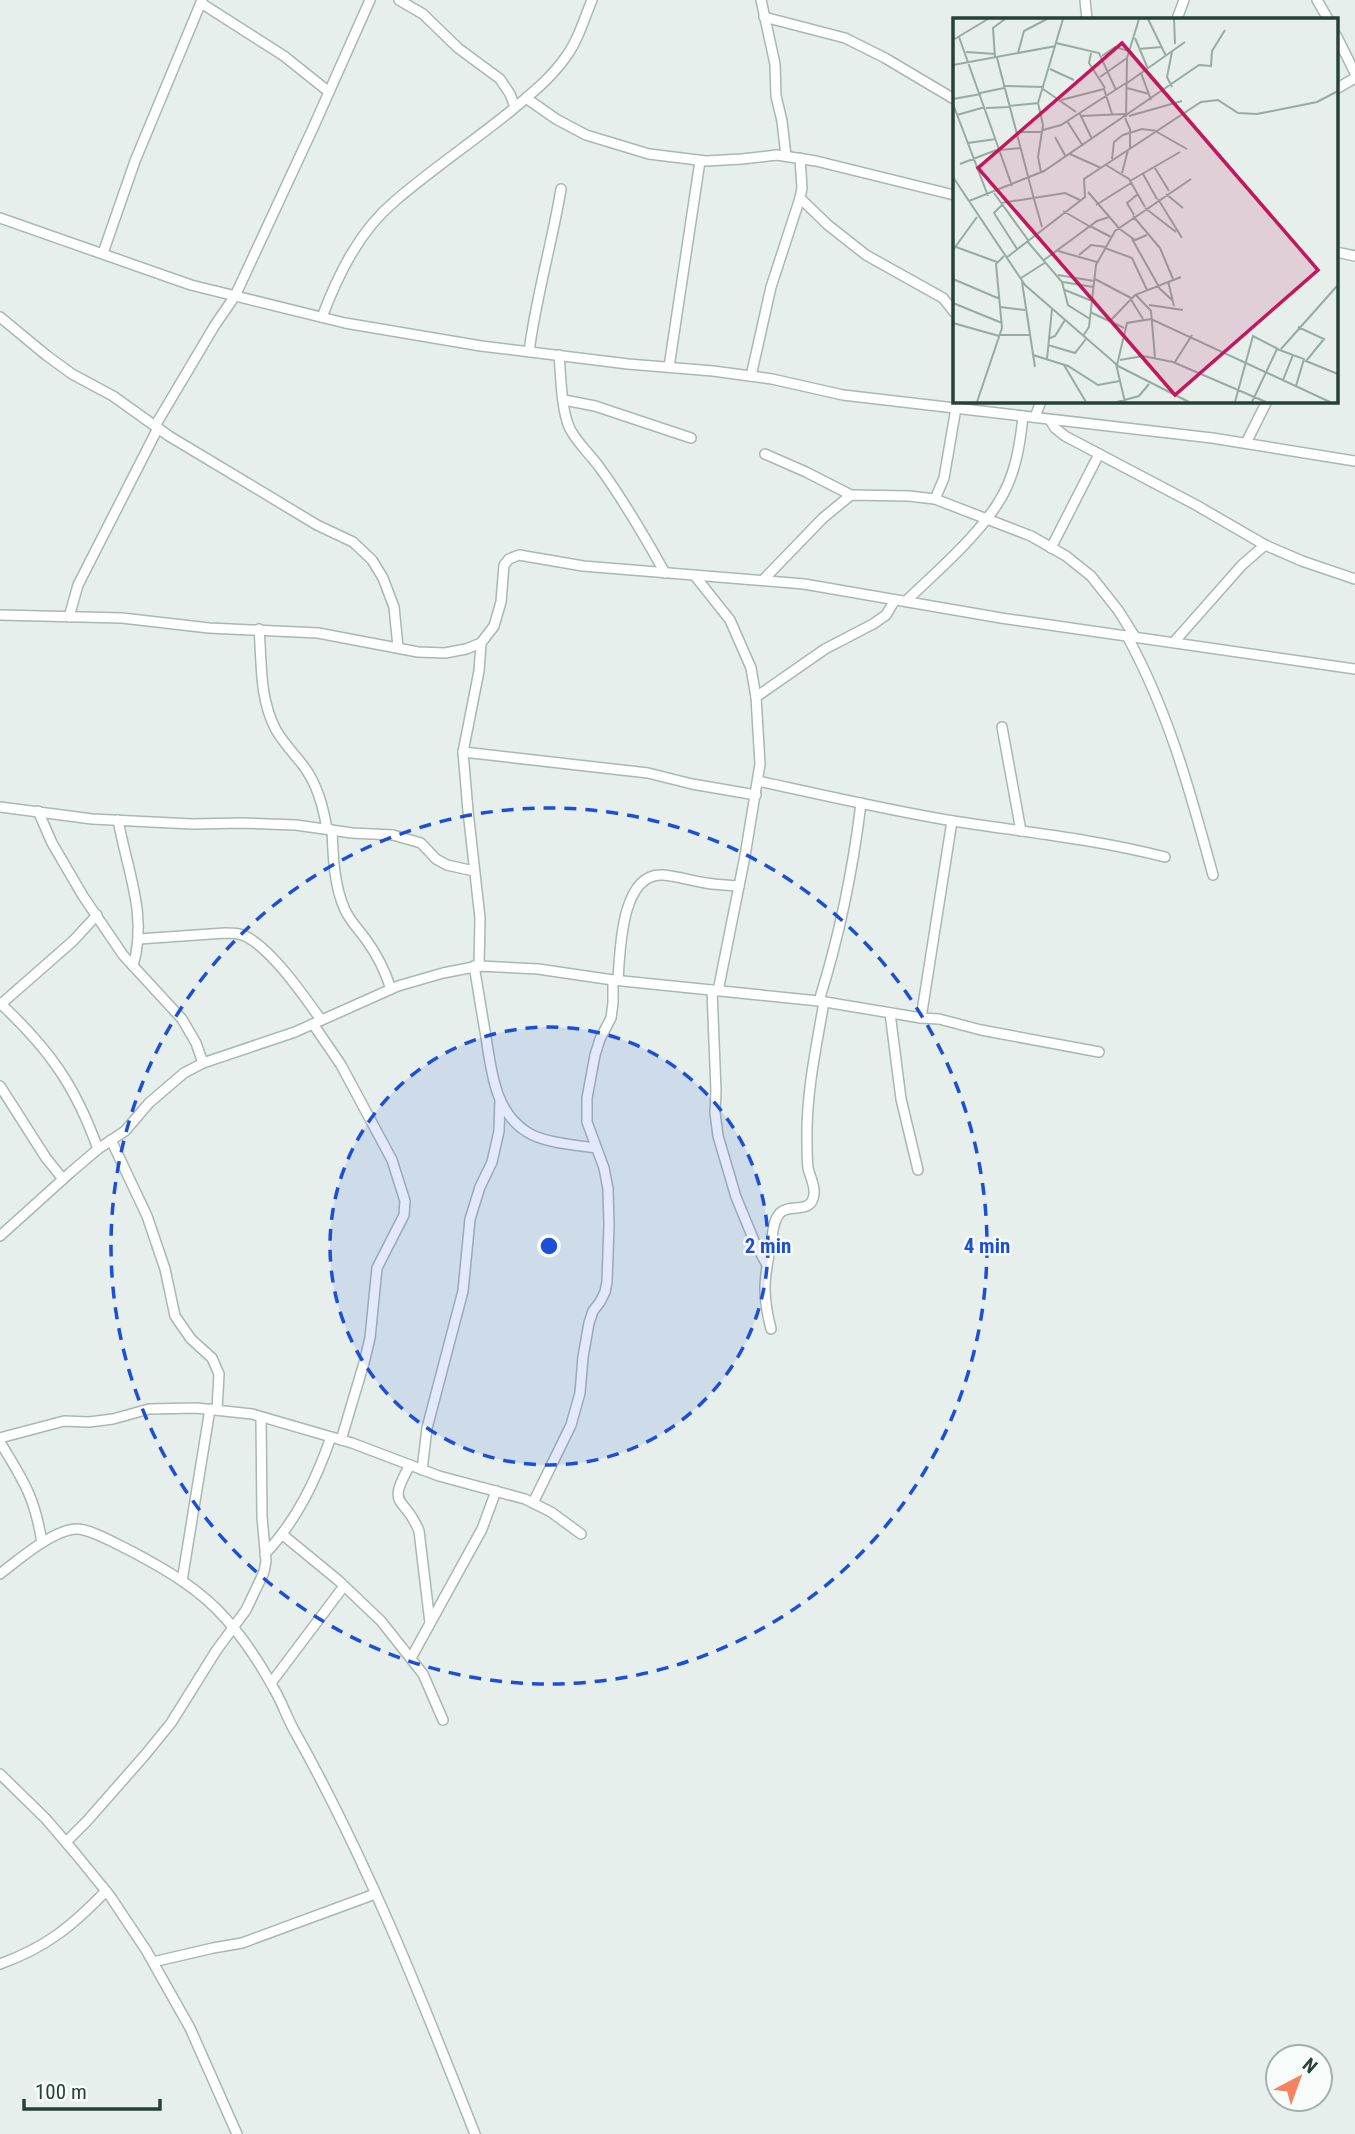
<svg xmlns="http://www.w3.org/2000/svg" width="1355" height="2134" viewBox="0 0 1355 2134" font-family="'Roboto Condensed',sans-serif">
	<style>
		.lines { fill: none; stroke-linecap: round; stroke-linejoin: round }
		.street-casing { stroke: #a8b8b2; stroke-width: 12 }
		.street { stroke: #fff; stroke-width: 9 }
		.ring { fill: none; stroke: #1d4ed8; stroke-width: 3.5; stroke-dasharray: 12 9 }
		.inset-road { fill: none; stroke: #98aaa4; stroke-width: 2 }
		.view { fill: #c2185b; fill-opacity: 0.15; stroke: #c2185b; stroke-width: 3.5 }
		.inset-edge { fill: none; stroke: #24423a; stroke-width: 3.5 }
		.centre { fill: #1d4ed8; stroke: #f7fbf9; stroke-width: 3.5 }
		.ring-label { font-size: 21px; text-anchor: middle; font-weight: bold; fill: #1d4ed8; stroke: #f7fbf9; stroke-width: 5; stroke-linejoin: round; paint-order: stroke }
	</style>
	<rect width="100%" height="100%" fill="#e6efeb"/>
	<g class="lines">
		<g class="street-casing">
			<g id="street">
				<polyline points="399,0 423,14 458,48 500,79 510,94 515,107"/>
				<polyline points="761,0 775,64 776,96 782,121 786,156"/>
				<polyline points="1085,0 1087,19"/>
				<polyline points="1317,0 1328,19"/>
				<polyline points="201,3 284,56 329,92"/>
				<polyline points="764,17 845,38 885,58 954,99"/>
				<polyline points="1177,19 1184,0"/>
				<polyline points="1336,35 1355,73"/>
				<polyline points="1336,89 1355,78"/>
				<polyline points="526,98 556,119 586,135 649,154 706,161 742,159 777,155 816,161 954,195"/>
				<polyline points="800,198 828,225 866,255 943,298 954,312"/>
				<polyline points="0,218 191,285 345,323 481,346 628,364 713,371 772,379 843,395 1212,438 1355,461"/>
				<polyline points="1336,252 1355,256"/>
				<polyline points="103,253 135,161 202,0"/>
				<polyline points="0,317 46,355 72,374 113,396 169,436 317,525 353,542 372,560 383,578 394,607 398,647"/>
				<path d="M322 317C338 275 359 231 395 201 432 169 474 141 512 110 531 94 551 78 565 58 578 41 584 19 592 0"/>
				<path d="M529 352C536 296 552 244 561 189"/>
				<path d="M559 355C561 376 561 410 570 429 578 444 590 454 600 468 624 501 645 537 665 573"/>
				<polyline points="669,367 700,161"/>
				<polyline points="751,376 771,287 800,198 802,188 800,158"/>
				<polyline points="564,400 595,406 691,438"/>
				<polyline points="1035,417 1041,401"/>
				<polyline points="1050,420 1055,428 1065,436 1196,505 1265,545 1302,561 1355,579"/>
				<polyline points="155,426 215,325 235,296 313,128 370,0"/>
				<polyline points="1246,443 1267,401"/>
				<polyline points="765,454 806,472 851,495"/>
				<polyline points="935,499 944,478 956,408"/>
				<polyline points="1051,548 1099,454"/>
				<polyline points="695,576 730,620 751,668 756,697 760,764 745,856 718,991"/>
				<polyline points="763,580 823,518 851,495 909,496 935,499 1031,536 1066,556 1091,576 1118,610 1135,637"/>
				<path d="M906 601C935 573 977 537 998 503 1015 477 1020 446 1023 416"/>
				<polyline points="0,615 122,618 209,628 318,633 418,652 445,653 466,649 481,643 494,626 501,602 504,565 509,559 519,555 583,566 804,584 1001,618 1355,669"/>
				<polyline points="69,617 78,585 158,428"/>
				<path d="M259 629C262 663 259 698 276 730 283 742 293 753 302 764 317 783 323 806 327 829"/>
				<path d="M1127 636C1169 713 1190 791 1213 875"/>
				<polyline points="1174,642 1242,565 1265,545"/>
				<polyline points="756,697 825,649 873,624 886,615 895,600"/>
				<polyline points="1002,727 1021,831"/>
				<polyline points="463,752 648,773 692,784 756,795"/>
				<path d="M758 781C823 795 887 810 953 821 1024 832 1095 839 1165 857"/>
				<polyline points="0,807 92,819 192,824 243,823 296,825 352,833 393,835 421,843 436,859 447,865 474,871"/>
				<polyline points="38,811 52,843 83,896 123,955 182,1019 196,1043 203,1063"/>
				<path d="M118 820C127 870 148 916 133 966"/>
				<path d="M332 830C333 856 334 886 345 910 350 921 360 931 367 941 378 956 385 971 391 989"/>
				<path d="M139 939 225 933C233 933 240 933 247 937 273 951 304 996 321 1020"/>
				<path d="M474 966C478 988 481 1009 485 1031 491 1066 493 1111 527 1132 544 1143 576 1145 596 1148"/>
				<polyline points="479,966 480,918 468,811 463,752 479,671 481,643"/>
				<path d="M618 980C620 951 621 872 663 875 677 876 692 881 706 883 717 885 728 885 739 886"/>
				<polyline points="712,990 716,1091 715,1113 718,1136 736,1197 755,1243 766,1263"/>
				<path d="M819 1001C839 937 853 870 861 803"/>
				<path d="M0 1003C49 1049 75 1085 98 1149"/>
				<polyline points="1,1004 73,941 97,915"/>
				<polyline points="890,1013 901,1099 918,1170"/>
				<polyline points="921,1018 952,821"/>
				<polyline points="313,1024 341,1065 392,1160 405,1201 404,1215 377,1268 370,1338 364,1363 341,1440"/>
				<polyline points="0,1086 46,1158 63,1179"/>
				<polyline points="111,1140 147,1216 165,1269 175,1316 191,1339 212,1358 219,1374 217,1410"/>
				<polyline points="0,1236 71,1172 98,1149 125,1131 149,1103 184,1073 203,1063 295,1032 398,986 443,973 479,966 538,969 613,980 819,1001 921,1018 939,1019 981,1030 1099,1052"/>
				<path d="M771 1329C761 1290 765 1276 772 1238 773 1230 774 1219 780 1213 790 1203 812 1215 814 1194 815 1185 810 1177 808 1168 807 1159 807 1150 807 1141 806 1094 816 1048 824 1002"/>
				<polyline points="0,1438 64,1421 89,1422 113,1419 149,1409 196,1408 252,1414 352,1443 439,1476 525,1499 551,1512 581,1534"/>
				<path d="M0 1442C23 1480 35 1497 42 1543"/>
				<path d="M410 1465C385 1509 405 1495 419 1531L430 1623"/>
				<polyline points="422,1470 427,1428 463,1291 470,1219 480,1187 492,1162 499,1131 500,1100"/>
				<polyline points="533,1503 571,1425 580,1393 583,1357 589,1323 593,1311 600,1302 605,1292 607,1282 609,1225 608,1189 604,1168 587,1122 587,1098 595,1055 600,1039 611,1018 613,1003 613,980"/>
				<polyline points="283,1535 339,1581 381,1621 423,1674 443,1720"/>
				<path d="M265 1554C297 1520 316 1480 331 1437"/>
				<path d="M0 1574C18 1560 54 1529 77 1529 91 1529 118 1545 131 1551 165 1569 200 1589 226 1619 244 1639 261 1665 274 1689 282 1702 287 1718 295 1732 367 1860 421 1997 475 2134"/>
				<polyline points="182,1581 210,1409"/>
				<polyline points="411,1658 482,1529 496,1491"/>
				<polyline points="271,1683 344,1586"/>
				<polyline points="0,1774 46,1819 75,1853 110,1896 146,1950 190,2028 237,2134"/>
				<polyline points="66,1842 87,1821 145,1755 171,1723 216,1651 246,1610 264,1572 266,1561 262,1517 261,1417"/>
				<polyline points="153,1962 213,1948 242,1943 375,1894"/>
				<path d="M0 1964C47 1947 72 1926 106 1891"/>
			</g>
		</g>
		<use href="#street" class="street"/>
	</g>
	<circle cx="549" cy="1246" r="219" fill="#1d4ed8" fill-opacity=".12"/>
	<g class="ring">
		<circle cx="549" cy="1246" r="219"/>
		<circle cx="549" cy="1246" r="438"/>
	</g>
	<g transform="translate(953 18)">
		<rect width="385" height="385" fill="#e6efeb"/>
		<path class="inset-road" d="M195 1 213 38M221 1 222 26M6 19 59 168M182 20 195 51M0 22 35 1M103 25 146 35 163 72M186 31 208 29M13 34 43 36M65 35 71 13 94 1M138 35 136 45 152 70M149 38 162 29 176 33M42 40 40 10 52 1M44 40 81 181M0 47 103 28M97 51 121 62M188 55 198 82M147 59 174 40M174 65 232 24M50 68 91 69M219 69 214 59 219 34M174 70 196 76M90 71 123 94M27 75 51 70M0 81 28 76M108 82 151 71 159 96M0 86 35 178M56 88 86 85M33 90 56 89M127 96 139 121M4 97 32 89M128 98 172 96M176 98 229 83M173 99 174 40 186 1M172 100 177 111V130M114 103 130 128M90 112 108 107 173 65M64 114H89M204 114 234 131M102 119 113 139M15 125 43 121M47 132 68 130M117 136 148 150M159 141 161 124 170 117 189 111 204 113M7 146 46 131M153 147 176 161 192 189M202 150 216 173M88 154 85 139 90 107 85 85 110 1M169 155 175 132M190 156 204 181M0 159 72 267 163 346 172 384M177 163 227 134M135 174 165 209M41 175 75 222M213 176 230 190M81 181 89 209M205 181 229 220M16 183 91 153 246 47 258 48 259 33 272 12M48 185 112 175 127 182M49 187 41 195 64 231M143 187 178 165M192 190 223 214M110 193 136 208M181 197 174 185 185 176M180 198 207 230 220 261M137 208 158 219M164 209 182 222 194 217M179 221 205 267M74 223 109 264 115 287 137 301M3 229 44 244M152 230 179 240 194 272M0 232 24 199M105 233 144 244M126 237 138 227 153 229M53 240 132 179 131 161 248 84 265 82 285 95 304 96 364 84 385 73M91 242 144 203 156 199M105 257 141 263M68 260 93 244M0 261 47 281M142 261 178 280M215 263 221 288M69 264 82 349M110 264 140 269M204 268 220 283M112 272 139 283M183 277 198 293 202 340M177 280 190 301M0 285 49 305M196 287 230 292M47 289 72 292M137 294 171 310M157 303 182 277 228 259M0 305 46 318M345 309 371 321 353 343 385 356M47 317H77M130 318 136 309 143 247 162 213 238 161M95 321 102 318 112 302M95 327 122 335 133 321M328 331 384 268M80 337 115 348 145 367 167 363M94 341 99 291M167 342 190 338 220 344 313 384M222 344 239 317M111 347 133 384M163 347 236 384M164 347 174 305 198 301 377 384M330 362 340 337 351 341 343 368M24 384 49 310 43 246 51 238M164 384 186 378 196 366M282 384 300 318 325 331M299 384 324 331 340 337"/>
		<path class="view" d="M169 25 365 252 222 377 25 150Z"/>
		<rect width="385" height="385" class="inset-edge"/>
	</g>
	<circle cx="549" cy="1246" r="10" class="centre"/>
	<g class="ring-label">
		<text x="768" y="1253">2 min</text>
		<text x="987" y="1253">4 min</text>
	</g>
	<g transform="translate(1299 2078) rotate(41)"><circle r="33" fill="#f7fbf9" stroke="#a3b1ad" stroke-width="2"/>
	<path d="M0-5L12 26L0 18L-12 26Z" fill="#f4845f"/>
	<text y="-10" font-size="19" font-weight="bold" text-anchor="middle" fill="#24423a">N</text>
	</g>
	<path d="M24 2099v10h136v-10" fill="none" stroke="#24423a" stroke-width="3.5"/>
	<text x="35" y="2099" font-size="21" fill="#24423a" stroke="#f7fbf9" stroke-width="5" paint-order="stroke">100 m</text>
</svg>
